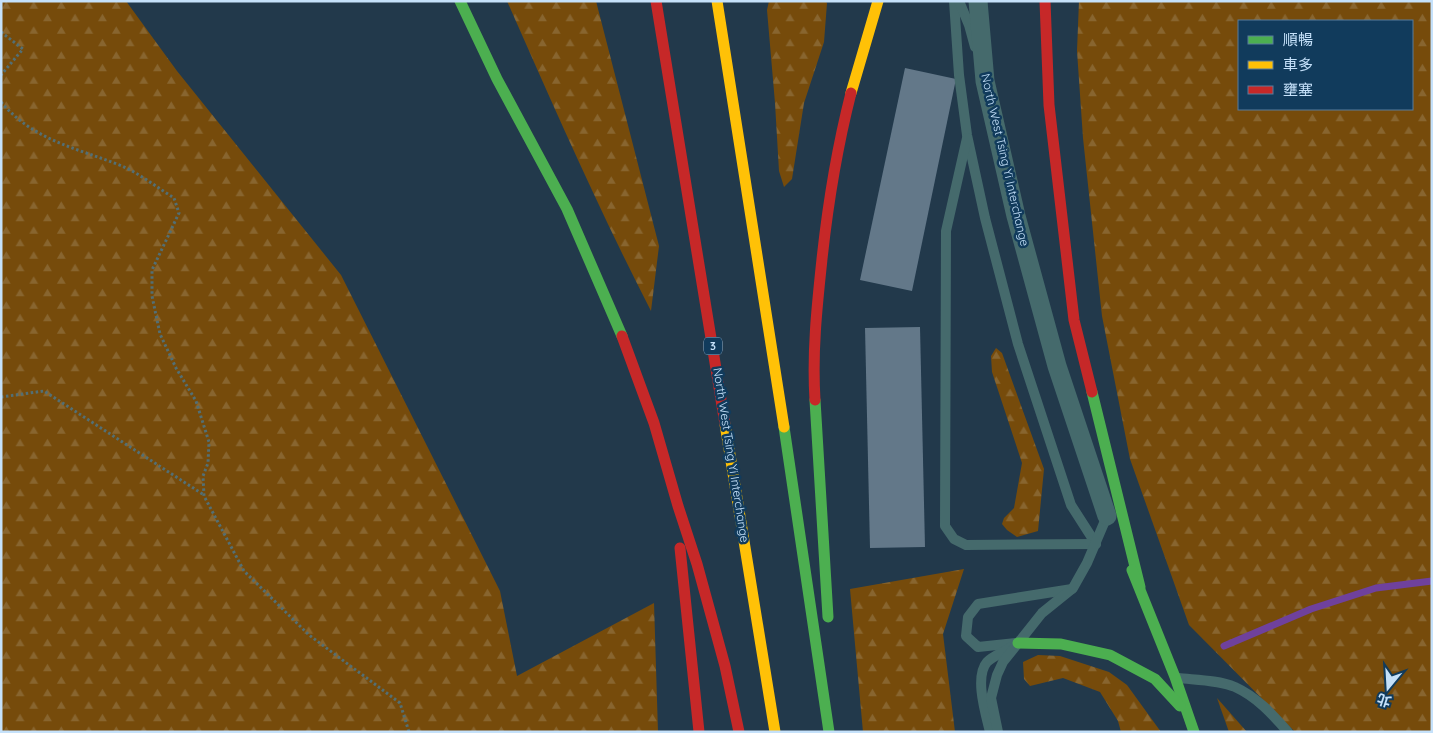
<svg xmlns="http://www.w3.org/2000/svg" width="1433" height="733" viewBox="0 0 1433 733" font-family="Quicksand,'Noto Sans TC',sans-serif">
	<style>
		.forest { fill: url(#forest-firs); fill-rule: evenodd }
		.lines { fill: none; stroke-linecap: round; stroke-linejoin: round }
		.stream { stroke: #6f419d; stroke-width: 7 }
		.building { fill: #637889 }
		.path { stroke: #536f74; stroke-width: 3; stroke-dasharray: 2.5 2.5; stroke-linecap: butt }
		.lane { stroke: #456a6c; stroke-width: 10 }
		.street { stroke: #456a6c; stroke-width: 19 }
		.fast { stroke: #4caf50; stroke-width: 11 }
		.slow { stroke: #ffc107; stroke-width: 11 }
		.jam { stroke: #c62828; stroke-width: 11 }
		.labels { text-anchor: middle; stroke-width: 5; stroke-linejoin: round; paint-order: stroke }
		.shield { fill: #113b5c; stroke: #8fafcb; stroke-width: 1 }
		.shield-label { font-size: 11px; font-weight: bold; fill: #c5e1fa }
		.street-label { font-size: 12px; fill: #c5e1fa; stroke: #113b5c }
	</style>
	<defs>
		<pattern id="forest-firs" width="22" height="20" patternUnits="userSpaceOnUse" patternTransform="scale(1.25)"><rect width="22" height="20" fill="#764b0b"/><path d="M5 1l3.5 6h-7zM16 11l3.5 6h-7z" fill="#88652f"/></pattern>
	</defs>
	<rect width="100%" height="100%" fill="#22394b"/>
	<g class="forest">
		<polygon points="1,1 126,1 177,71 341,275 500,591 517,676 654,603 658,732 1,732"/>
		<path d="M507 1H596L659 246 651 311C599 210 553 105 507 1Z"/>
		<polygon points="769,1 825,1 827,3 824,42 804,103 792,179 784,187 779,171 775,103 767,10"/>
		<path d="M1079 1H1432V732H1295L1189 625 1130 459 1102 316 1083 138 1077 51ZM1239 21H1412V109H1239Z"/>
		<polygon points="996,348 1002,353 1044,469 1038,531 1017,537 1007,530 1002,524 1004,518 1014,508 1022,463 992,372 991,356"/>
		<polygon points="964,569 943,634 955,732 863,732 850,589"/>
		<polygon points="1038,655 1060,656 1109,672 1127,685 1161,732 1121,732 1118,721 1100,692 1063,678 1030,686 1024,679 1023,662"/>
		<polygon points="1217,698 1247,732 1229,732"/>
	</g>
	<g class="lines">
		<polyline class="stream" points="1224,646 1311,609 1376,588 1432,581"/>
	</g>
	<g class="building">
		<polygon points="905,68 956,79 912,291 860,280"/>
		<polygon points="920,327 925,547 870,548 865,328"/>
	</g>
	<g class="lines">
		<g class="path">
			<polyline points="1,32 23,49 1,75"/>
			<path d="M1 102C34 141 77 148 122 166 140 174 158 188 174 198L179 213 152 270V296L160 334 176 368 196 401 209 442 208 463 203 476 204 496 244 571 309 635 400 703 409 732"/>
			<polyline points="1,397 44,391 204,495"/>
		</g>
		<g class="lane">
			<polyline points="954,1 959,75 967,135 985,218 1018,344 1071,505 1096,544"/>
			<polyline points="959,1 969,25 975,47"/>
			<polyline points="967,138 946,231 945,526 954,539 966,545 1096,544"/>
			<polyline points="1016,643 978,647 966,636 968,617 978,604 1072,589"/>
			<path d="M1178 678C1196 680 1218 680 1235 687 1257 697 1272 714 1288 732"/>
			<path d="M990 732C986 715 974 677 987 662 993 656 1004 652 1011 647"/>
			<polyline points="998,732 991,698 997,675 1003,662 1042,613 1073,588 1087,563 1107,516"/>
		</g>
		<polyline class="street" points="978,1 985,81 1016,216 1057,366 1107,516"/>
		<g class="fast">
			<polyline points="460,1 497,79 567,209 622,336"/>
			<polyline points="1092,392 1140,587"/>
			<polyline points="815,400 828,617"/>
			<polyline points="784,427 829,732"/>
			<polyline points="1132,570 1175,677 1194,732"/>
			<polyline points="1018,643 1061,644 1110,655 1155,679 1180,706"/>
		</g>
		<g class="slow">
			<polyline points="717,1 784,427"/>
			<polyline points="851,93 878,1"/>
			<polyline points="725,424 775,732"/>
		</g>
		<g class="jam">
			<polyline points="656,1 725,424"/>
			<polyline points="1045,1 1049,105 1074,320 1092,392"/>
			<polyline points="622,336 654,423 678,506 697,564 725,666 739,732"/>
			<path d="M815 400C812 352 817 306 822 259 828 203 837 148 851 93"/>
			<polyline points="680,548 699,732"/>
		</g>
	</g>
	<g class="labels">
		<rect class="shield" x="704" y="337.5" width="18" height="17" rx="4"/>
		<g class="shield-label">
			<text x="713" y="350">3</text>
		</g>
		<g class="street-label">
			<text transform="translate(1005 160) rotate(77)" y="4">North West Tsing Yi Interchange</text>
			<text transform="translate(731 455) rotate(81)" y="4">North West Tsing Yi Interchange</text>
		</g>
	</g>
	<rect width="1433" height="733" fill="none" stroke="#c5e1fa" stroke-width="5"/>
	<rect x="1238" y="20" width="175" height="90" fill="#113b5c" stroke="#597d9b"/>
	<rect x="1248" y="36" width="25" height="8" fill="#4caf50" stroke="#597d9b"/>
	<text x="1283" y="45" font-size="15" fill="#c5e1fa">順暢</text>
	<rect x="1248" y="61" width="25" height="8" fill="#ffc107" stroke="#597d9b"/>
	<text x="1283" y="70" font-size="15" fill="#c5e1fa">車多</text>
	<rect x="1248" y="86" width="25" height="8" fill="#c62828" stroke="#597d9b"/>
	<text x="1283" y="95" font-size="15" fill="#c5e1fa">壅塞</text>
	<g transform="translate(1388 688) rotate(198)" stroke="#113b5c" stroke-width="4" paint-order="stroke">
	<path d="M0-4L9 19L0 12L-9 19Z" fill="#c5e1fa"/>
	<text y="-8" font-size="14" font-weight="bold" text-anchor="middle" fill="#c5e1fa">北</text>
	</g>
</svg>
